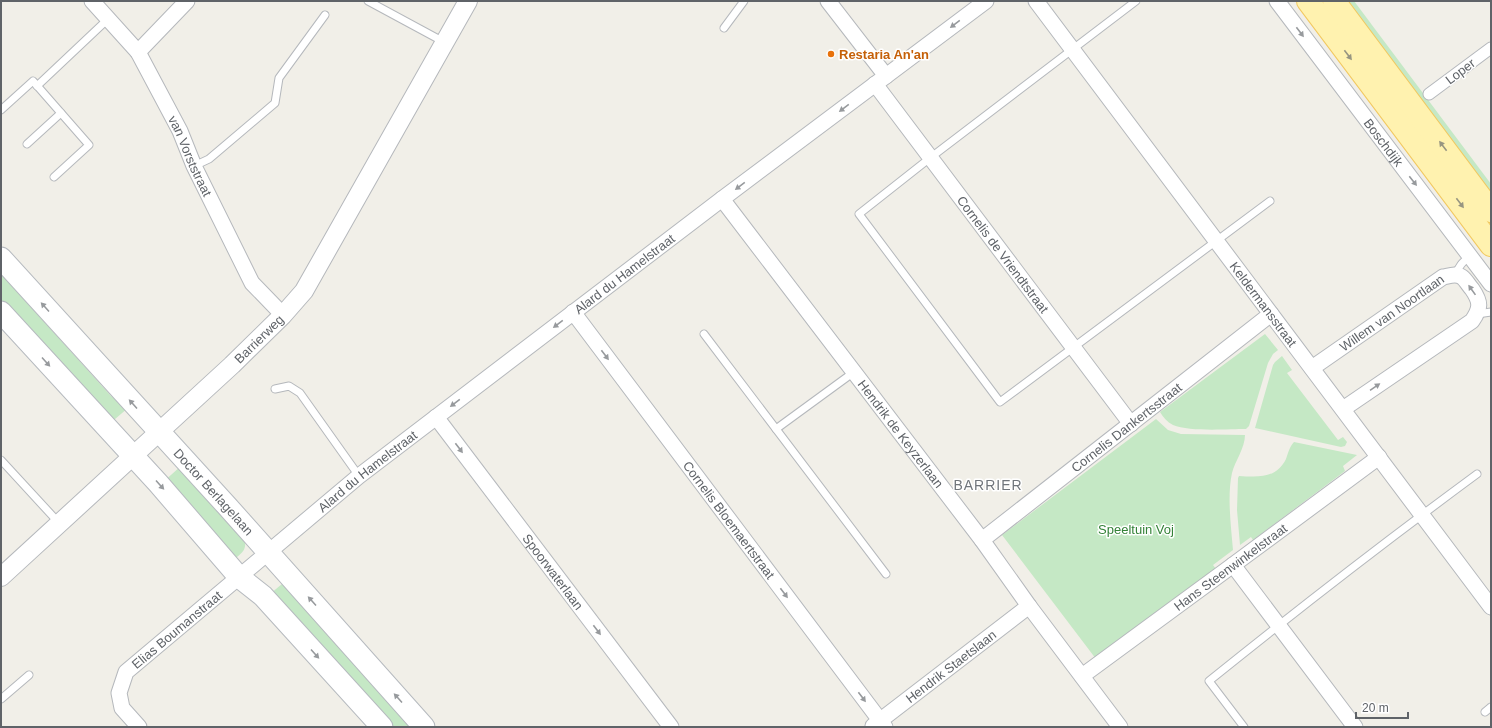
<svg xmlns="http://www.w3.org/2000/svg" width="1492" height="728" viewBox="0 0 1492 728" font-family="Helvetica,sans-serif">
	<style>
		.green { fill: #c5e8c5 }
		.lines { fill: none; stroke-linecap: round; stroke-linejoin: round }
		.service-casing { stroke: #b5b8bc; stroke-width: 9 }
		.pedestrian-casing { stroke: #b5b8bc; stroke-width: 13 }
		.minor-casing { stroke: #b5b8bc; stroke-width: 17 }
		.tertiary-casing { stroke: #b5b8bc; stroke-width: 20 }
		.secondary-casing { stroke: #b6babf; stroke-width: 23 }
		.primary-casing { stroke: #f2c960; stroke-width: 24 }
		.service { stroke: #fff; stroke-width: 7 }
		.pedestrian { stroke: #fff; stroke-width: 11 }
		.minor { stroke: #fff; stroke-width: 15 }
		.tertiary { stroke: #fff; stroke-width: 18 }
		.secondary { stroke: #fff; stroke-width: 21 }
		.primary { stroke: #fff2af; stroke-width: 22 }
		.oneway { fill: #979a9d }
		.oneway2 { fill: #979581 }
		.food-dot { fill: #e8710a; stroke: #fff; stroke-width: 1.5 }
		.labels { text-anchor: middle; stroke-width: 3; stroke-linejoin: round; paint-order: stroke }
		.food-label { font-size: 13px; font-weight: bold; fill: #c56008; stroke: #fff; text-anchor: start }
		.street-label { font-size: 13px; fill: #5f6368; stroke: #fff }
		.park-label { font-size: 13px; fill: #348238; stroke: #fff }
		.neighbourhood-label { font-size: 14px; letter-spacing: 1px; fill: #70757a; stroke: #fff }
	</style>
	<rect width="100%" height="100%" fill="#f1efe8"/>
	<g class="green">
		<polygon points="1340,1 1354,1 1491,184 1491,202"/>
		<polygon points="1,274 111,396 128,408 108,425 1,306"/>
		<path d="M1265 334 1278 350 1273 354 1268 363 1249 426 1246 429C1228 429 1189 432 1173 425 1167 422 1163 417 1160 412Z"/>
		<polygon points="1282,356 1292,370 1287,373 1338,440 1343,437 1347,442 1345,446 1341,447 1255,428 1273,365 1275,362"/>
		<path d="M1156 419 1168 430 1181 434 1245 435C1245 448 1235 461 1232 473 1227 496 1231 526 1233 550L1213 565 1216 569 1096 659 1002 535Z"/>
		<path d="M1294 442 1357 455 1343 466 1345 471 1253 540 1251 537 1240 545 1237 510 1238 478 1239 476C1258 477 1276 479 1286 459 1288 453 1290 446 1294 442Z"/>
		<path d="M181 466 214 508 245 542C246 550 242 553 236 558L162 483Z"/>
		<polygon points="282,584 412,727 391,727 270,594"/>
	</g>
	<g class="lines">
		<g class="service-casing">
			<g id="service">
				<polyline points="368,1 444,42"/>
				<polyline points="1136,1 930,158 859,214 1000,402 1270,201"/>
				<polyline points="724,28 744,1"/>
				<polyline points="37,86 108,19"/>
				<polyline points="1,110 33,81 89,145 54,177"/>
				<polyline points="27,144 61,113"/>
				<polyline points="194,166 209,159 275,103 279,78 325,15"/>
				<path d="M1456 275C1458 266 1463 262 1470 256"/>
				<polyline points="1477,314 1491,312"/>
				<polyline points="704,334 886,574"/>
				<polyline points="275,389 289,386 300,393 359,476"/>
				<polyline points="776,429 854,372"/>
				<polyline points="1,460 59,523"/>
				<polyline points="1,699 29,675"/>
				<polyline points="1485,712 1491,707"/>
				<path d="M1244 727 1209 681C1297 610 1386 541 1477 474"/>
			</g>
		</g>
		<g class="pedestrian-casing">
			<polyline id="pedestrian" points="1429,94 1491,48"/>
		</g>
		<g class="minor-casing">
			<g id="minor">
				<path id="s1" d="M92 1 138 52 180 131 194 166 252 283 283 315"/>
				<polyline points="828,1 886,76"/>
				<path id="s2" d="M1036 1 1491 607"/>
				<path id="s3" d="M1277 1 1491 284"/>
				<polyline points="138,52 187,1"/>
				<path id="s4" d="M875 84 1131 424"/>
				<path id="s5" d="M722 199 982 540 1029 606 1120 727"/>
				<path id="s6" d="M573 312 885 727"/>
				<path id="s7" d="M1312 368 1443 277C1449 276 1456 273 1462 277 1466 280 1469 286 1472 289 1481 302 1481 308 1472 321L1343 409"/>
				<path id="s8" d="M436 417 671 727"/>
				<path id="s9" d="M982 540 1271 314"/>
				<polyline points="1233,565 1355,727"/>
				<path id="s10" d="M1082 676 1233 565 1379 457"/>
				<path id="s11" d="M873 726 1029 606"/>
				<path id="s12" d="M139 727 122 708 119 693 126 672 359 476 722 199 986 1"/>
			</g>
		</g>
		<g class="tertiary-casing">
			<g id="tertiary">
				<path id="s13" d="M1 577 232 365 283 315 304 291 468 1"/>
			</g>
		</g>
		<g class="secondary-casing">
			<g id="secondary">
				<path id="s14" d="M1 258 227 506 424 727"/>
				<polyline points="1,312 158,483 239,577 263,596 382,727"/>
			</g>
		</g>
		<g class="primary-casing">
			<g id="primary">
				<polyline points="1308,1 1491,245"/>
				<polyline points="1334,1 1491,211"/>
			</g>
		</g>
		<use href="#service" class="service"/>
		<use href="#pedestrian" class="pedestrian"/>
		<use href="#minor" class="minor"/>
		<use href="#tertiary" class="tertiary"/>
		<use href="#secondary" class="secondary"/>
		<use href="#primary" class="primary"/>
	</g>
	<defs><path id="oneway-solid" d="M-6-.8H1V-3.2L6.5 0L1 3.2V.8H-6Z"/></defs>
	<g class="oneway">
		<use href="#oneway-solid" transform="translate(955 24) rotate(143)"/>
		<use href="#oneway-solid" transform="translate(1300 32) rotate(53)"/>
		<use href="#oneway-solid" transform="translate(844 108) rotate(143)"/>
		<use href="#oneway-solid" transform="translate(1413 181) rotate(52)"/>
		<use href="#oneway-solid" transform="translate(740 186) rotate(143)"/>
		<use href="#oneway-solid" transform="translate(1472 290) rotate(-125)"/>
		<use href="#oneway-solid" transform="translate(45 307) rotate(-132)"/>
		<use href="#oneway-solid" transform="translate(558 324) rotate(143)"/>
		<use href="#oneway-solid" transform="translate(605 355) rotate(53)"/>
		<use href="#oneway-solid" transform="translate(46 362) rotate(48)"/>
		<use href="#oneway-solid" transform="translate(1375 387) rotate(-34)"/>
		<use href="#oneway-solid" transform="translate(455 403) rotate(143)"/>
		<use href="#oneway-solid" transform="translate(133 404) rotate(-132)"/>
		<use href="#oneway-solid" transform="translate(459 448) rotate(53)"/>
		<use href="#oneway-solid" transform="translate(160 485) rotate(48)"/>
		<use href="#oneway-solid" transform="translate(784 593) rotate(53)"/>
		<use href="#oneway-solid" transform="translate(312 601) rotate(-132)"/>
		<use href="#oneway-solid" transform="translate(597 630) rotate(53)"/>
		<use href="#oneway-solid" transform="translate(315 654) rotate(48)"/>
		<use href="#oneway-solid" transform="translate(862 697) rotate(53)"/>
		<use href="#oneway-solid" transform="translate(398 698) rotate(-132)"/>
	</g>
	<g class="oneway2">
		<use href="#oneway-solid" transform="translate(1348 55) rotate(53)"/>
		<use href="#oneway-solid" transform="translate(1443 146) rotate(-127)"/>
		<use href="#oneway-solid" transform="translate(1460 203) rotate(53)"/>
	</g>
	<circle class="food-dot" cx="831" cy="54" r="4"/>
	<g class="labels">
		<g class="food-label">
			<text x="839" y="59">Restaria An'an</text>
		</g>
		<g class="street-label">
			<text transform="translate(1460 71) rotate(-37)" y="5">Loper</text>
			<text dy="5" stroke="none"><textPath href="#s3" startOffset="177">Boschdijk</textPath></text>
			<text dy="5" stroke="none"><textPath href="#s1" startOffset="185">van Vorststraat</textPath></text>
			<text dy="5" stroke="none"><textPath href="#s4" startOffset="213">Cornelis de Vriendtstraat</textPath></text>
			<text dy="5" stroke="none"><textPath href="#s12" startOffset="701">Alard du Hamelstraat</textPath></text>
			<text dy="5" stroke="none"><textPath href="#s2" startOffset="379">Keldermansstraat</textPath></text>
			<text dy="5" stroke="none"><textPath href="#s7" startOffset="97">Willem van Noortlaan</textPath></text>
			<text dy="5" stroke="none"><textPath href="#s13" startOffset="351">Barrierweg</textPath></text>
			<text dy="5" stroke="none"><textPath href="#s9" startOffset="183">Cornelis Dankertsstraat</textPath></text>
			<text dy="5" stroke="none"><textPath href="#s5" startOffset="295">Hendrik de Keyzerlaan</textPath></text>
			<text dy="5" stroke="none"><textPath href="#s12" startOffset="377">Alard du Hamelstraat</textPath></text>
			<text dy="5" stroke="none"><textPath href="#s14" startOffset="316">Doctor Berlagelaan</textPath></text>
			<text dy="5" stroke="none"><textPath href="#s6" startOffset="260">Cornelis Bloemaertstraat</textPath></text>
			<text dy="5" stroke="none"><textPath href="#s10" startOffset="184">Hans Steenwinkelstraat</textPath></text>
			<text dy="5" stroke="none"><textPath href="#s8" startOffset="194">Spoorwaterlaan</textPath></text>
			<text dy="5" stroke="none"><textPath href="#s12" startOffset="129">Elias Boumanstraat</textPath></text>
			<text dy="5" stroke="none"><textPath href="#s11" startOffset="98">Hendrik Staetslaan</textPath></text>
		</g>
		<g class="park-label">
			<text x="1136" y="534">Speeltuin Voj</text>
		</g>
		<g class="neighbourhood-label">
			<text x="988" y="490">BARRIER</text>
		</g>
	</g>
	<rect width="1492" height="728" fill="none" stroke="#5f6368" stroke-width="4"/>
	<path d="M1356 712v6h52v-6" fill="none" stroke="#5f6368" stroke-width="2"/>
	<text x="1362" y="712" font-size="12" fill="#5f6368" stroke="#ffffff" stroke-width="3" paint-order="stroke">20 m</text>
</svg>
